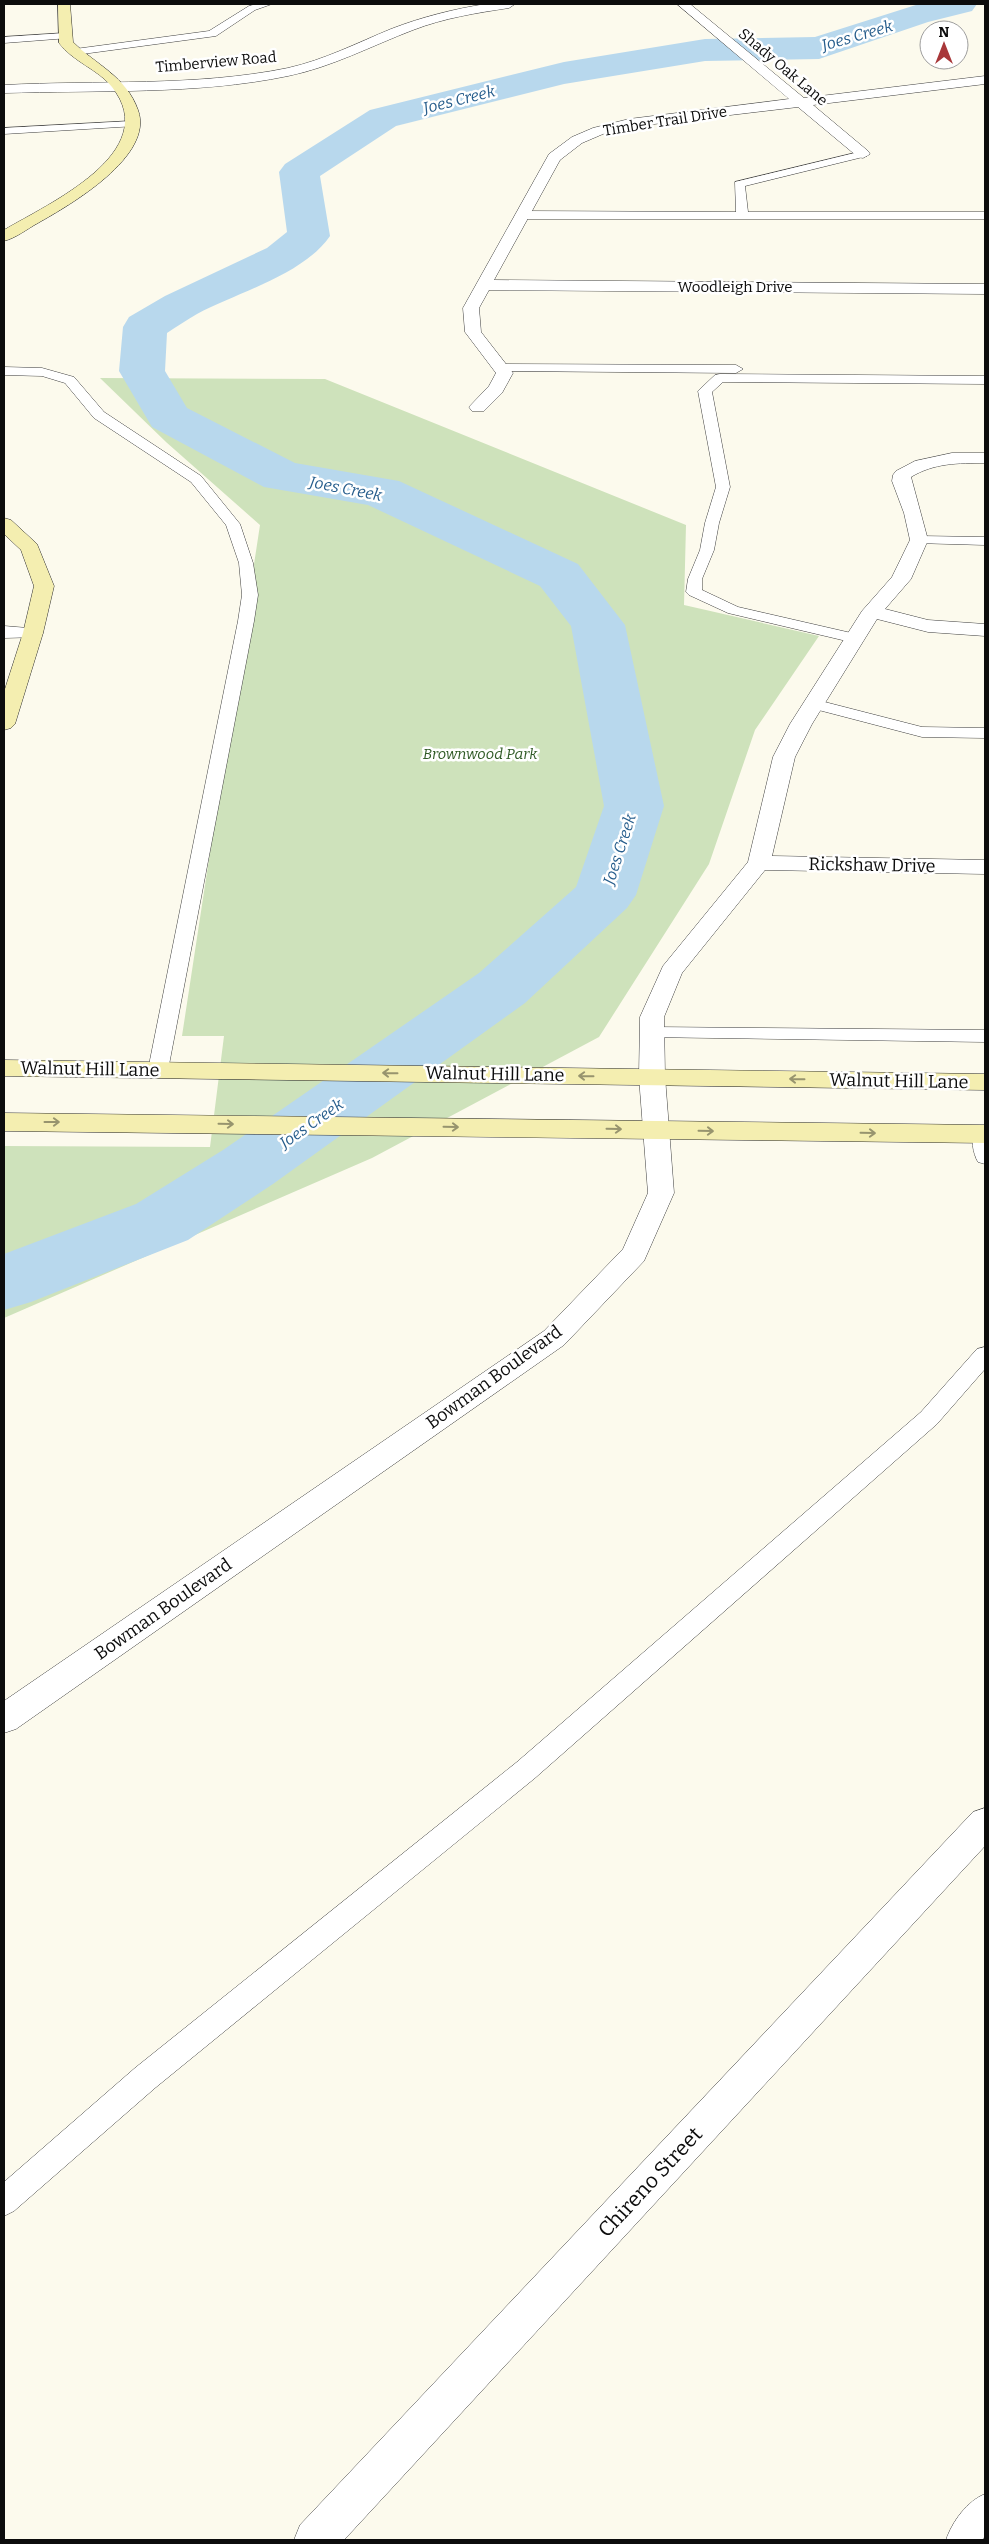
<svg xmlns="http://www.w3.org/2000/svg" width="989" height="2544" viewBox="0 0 989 2544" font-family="Bitter,serif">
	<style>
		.green { fill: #cee2bb }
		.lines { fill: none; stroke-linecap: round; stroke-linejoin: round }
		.river { fill: #b8d8ed; fill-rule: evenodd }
		.lane-casing { stroke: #3f3f3f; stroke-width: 1 }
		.street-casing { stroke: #3f3f3f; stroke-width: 1 }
		.secondary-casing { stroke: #2e2e2e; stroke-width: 1 }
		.lane { fill: #fff; fill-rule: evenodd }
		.street { fill: #fff; fill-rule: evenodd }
		.secondary { fill: #f4eeb0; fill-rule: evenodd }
		.oneway { stroke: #97946e }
		.labels { text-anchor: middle; stroke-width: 5; stroke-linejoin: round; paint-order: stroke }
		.far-street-label { font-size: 15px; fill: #0c0c0c; stroke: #fff }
		.far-park-label { font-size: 15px; font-style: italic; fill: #2f5a25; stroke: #fff }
		.far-water-label { font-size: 16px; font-style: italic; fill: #265d8c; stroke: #fff }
		.street-label { font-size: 18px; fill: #0c0c0c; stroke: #fff }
		.near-street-label { font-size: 21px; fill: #0c0c0c; stroke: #fff }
	</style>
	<rect width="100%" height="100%" fill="#fcfaed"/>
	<polygon class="green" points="100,378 325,379 686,525 684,605 819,636 755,730 709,864 599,1037 372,1158 4,1318 4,1146 210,1147 224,1036 182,1036 260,525 166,442"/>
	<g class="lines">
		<path class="river" d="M919 4H977L972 11 928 22 819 59 705 61 564 84 396 126 320 176 330 236C303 275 238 292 197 314 187 320 177 326 167 333L165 371 187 408 295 463 399 481 578 564 625 625 664 806 636 895 627 908 525 1003 273 1184 188 1240 31 1302 4 1310V1254L136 1204 223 1150 479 973 576 887 604 806 571 626 540 586 368 505 264 487 152 427 119 371 123 327 129 317 165 296 267 248 287 232 279 172 285 164 370 110 564 62 705 39 815 37Z"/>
		<g class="lane-casing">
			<g id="lane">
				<polygon points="257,4 272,4 255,10 216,36 75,55 70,52 75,49 209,31 249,6"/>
				<polygon points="65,33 70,36 69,38 4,43 4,37"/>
				<polygon points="132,121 137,124 136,126 4,134 4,128"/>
				<polygon points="863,151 869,154 867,156 745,186 748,212 985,212 985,219 523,219 517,215 523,211 736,212 735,182"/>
				<polygon points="502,364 736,365 743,369 736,373 497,371 495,368 497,365"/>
				<polygon points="4,367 42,368 74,377 104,412 201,476 240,524 253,563 258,595 254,621 168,1070 165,1075 158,1076 151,1075 148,1070 238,621 242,595 239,563 226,525 191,482 94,418 65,383 42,376 4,375"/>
				<polygon points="720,374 985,376 985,384 723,382 712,392 730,487 719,523 714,550 702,579 702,590 738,607 860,635 863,638 860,641 855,643 728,613 689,595 686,592 688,579 700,550 705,523 716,487 698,391 715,375"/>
				<polygon points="919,536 985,537 985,545 914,543 912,540"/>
				<polygon points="813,699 922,727 985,728 985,738 922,737 807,707 805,704 807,701"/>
				<polygon points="652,1027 985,1030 985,1042 645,1037 642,1033 645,1029"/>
				<path d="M982 1127 985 1128V1164L978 1162C973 1154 970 1137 975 1129Z"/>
				<polygon points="985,1347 985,1369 937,1424 535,1778 155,2088 14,2211 4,2216 4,2182 135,2068 517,1762 921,1412 977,1349"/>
				<path d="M985 2494V2536L982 2540H946C952 2522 967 2501 985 2494Z"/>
			</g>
		</g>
		<g class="street-casing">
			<g id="street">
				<path d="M486 4H515L509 8C476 13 444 18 413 30 371 46 332 67 288 76 196 95 98 90 4 93V85C98 80 195 87 288 68 324 60 357 43 391 29 422 17 454 9 486 4Z"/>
				<polygon points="677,4 690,4 804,98 985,76 985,84 813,105 868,151 870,154 863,158 858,157 798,107 629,127 603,134 582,143 560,160 494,280 985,284 985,294 489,290 479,308 481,332 513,373 502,393 484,411 472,411 469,407 489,386 496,373 465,332 463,308 549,154 572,137 593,128 629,119 789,99"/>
				<path d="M952 453H985V463C958 463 934 463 911 477L928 540 911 579 885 609 928 620 985 624V636L928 632 877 619 812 724 795 757 772 856 985 860V874L765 870 682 973 664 1017 665 1077 674 1193 644 1261 564 1345 16 1729 4 1733V1701L544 1331 623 1249 648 1193 639 1077 640 1017 663 966 748 862 773 757 790 724 862 611 892 577 910 540 904 513 892 481 893 475 896 471 915 461Z"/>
				<polygon points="4,626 40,629 43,633 40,637 4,638"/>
				<polygon points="985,1808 985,1846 344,2540 294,2540 300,2525 973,1812"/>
			</g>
		</g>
		<g class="secondary-casing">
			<g id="secondary">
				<path d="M58 4H70L73 42C96 65 126 76 138 110 155 156 70 205 38 223 27 229 16 238 4 241V230C48 204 164 152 112 87 98 69 73 62 59 43Z"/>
				<polygon points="4,518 11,520 37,544 54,586 43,633 15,724 11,728 4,730 4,692 23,633 34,586 21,550 4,534"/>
				<polygon points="4,1060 985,1074 985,1090 4,1076"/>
				<polygon points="4,1113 985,1125 985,1143 4,1131"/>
			</g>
		</g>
		<use href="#lane" class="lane"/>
		<use href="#street" class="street"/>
		<use href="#secondary" class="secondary"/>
	</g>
	<defs><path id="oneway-shaft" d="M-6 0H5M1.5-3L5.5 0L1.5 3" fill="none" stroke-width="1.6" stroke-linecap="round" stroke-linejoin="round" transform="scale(1.25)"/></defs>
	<g class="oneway">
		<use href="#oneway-shaft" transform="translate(390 1073) rotate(-179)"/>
		<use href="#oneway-shaft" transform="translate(586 1076) rotate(-179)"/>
		<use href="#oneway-shaft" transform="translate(797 1079) rotate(-179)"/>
		<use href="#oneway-shaft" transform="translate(52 1122)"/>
		<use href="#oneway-shaft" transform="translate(226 1124) rotate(1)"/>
		<use href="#oneway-shaft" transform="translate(451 1127) rotate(1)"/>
		<use href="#oneway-shaft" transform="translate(614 1129) rotate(1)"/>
		<use href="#oneway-shaft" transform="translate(706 1131) rotate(1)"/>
		<use href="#oneway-shaft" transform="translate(868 1133) rotate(1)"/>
	</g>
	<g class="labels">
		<g class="far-street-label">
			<text transform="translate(216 62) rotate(-5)" y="5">Timberview Road</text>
			<text transform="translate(783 67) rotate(40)" y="5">Shady Oak Lane</text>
			<text transform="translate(665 121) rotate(-9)" y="5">Timber Trail Drive</text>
			<text x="735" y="292">Woodleigh Drive</text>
		</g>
		<g class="far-park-label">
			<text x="480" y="759">Brownwood Park</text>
		</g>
		<g class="far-water-label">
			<text transform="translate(857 35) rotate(-16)" y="6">Joes Creek</text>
			<text transform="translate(459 99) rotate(-14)" y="6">Joes Creek</text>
			<text transform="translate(346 488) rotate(11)" y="6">Joes Creek</text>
			<text transform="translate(619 849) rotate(-72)" y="6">Joes Creek</text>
			<text transform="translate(311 1123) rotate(-35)" y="6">Joes Creek</text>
		</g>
		<g class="street-label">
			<text transform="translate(872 865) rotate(1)" y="6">Rickshaw Drive</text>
			<text transform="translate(90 1069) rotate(1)" y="6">Walnut Hill Lane</text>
			<text transform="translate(495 1074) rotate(1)" y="6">Walnut Hill Lane</text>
			<text transform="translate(899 1081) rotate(1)" y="6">Walnut Hill Lane</text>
			<text transform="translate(494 1377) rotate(-36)" y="6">Bowman Boulevard</text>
			<text transform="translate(163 1609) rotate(-35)" y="6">Bowman Boulevard</text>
		</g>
		<g class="near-street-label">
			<text transform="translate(650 2182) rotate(-47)" y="7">Chireno Street</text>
		</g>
	</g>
	<rect width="989" height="2544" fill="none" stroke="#0c0c0c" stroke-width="10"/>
	<g transform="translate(944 45)"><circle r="24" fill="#ffffff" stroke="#9e9e9e"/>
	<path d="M0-4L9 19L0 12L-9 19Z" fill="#a83739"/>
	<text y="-8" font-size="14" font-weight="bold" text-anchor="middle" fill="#0c0c0c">N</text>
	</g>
</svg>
